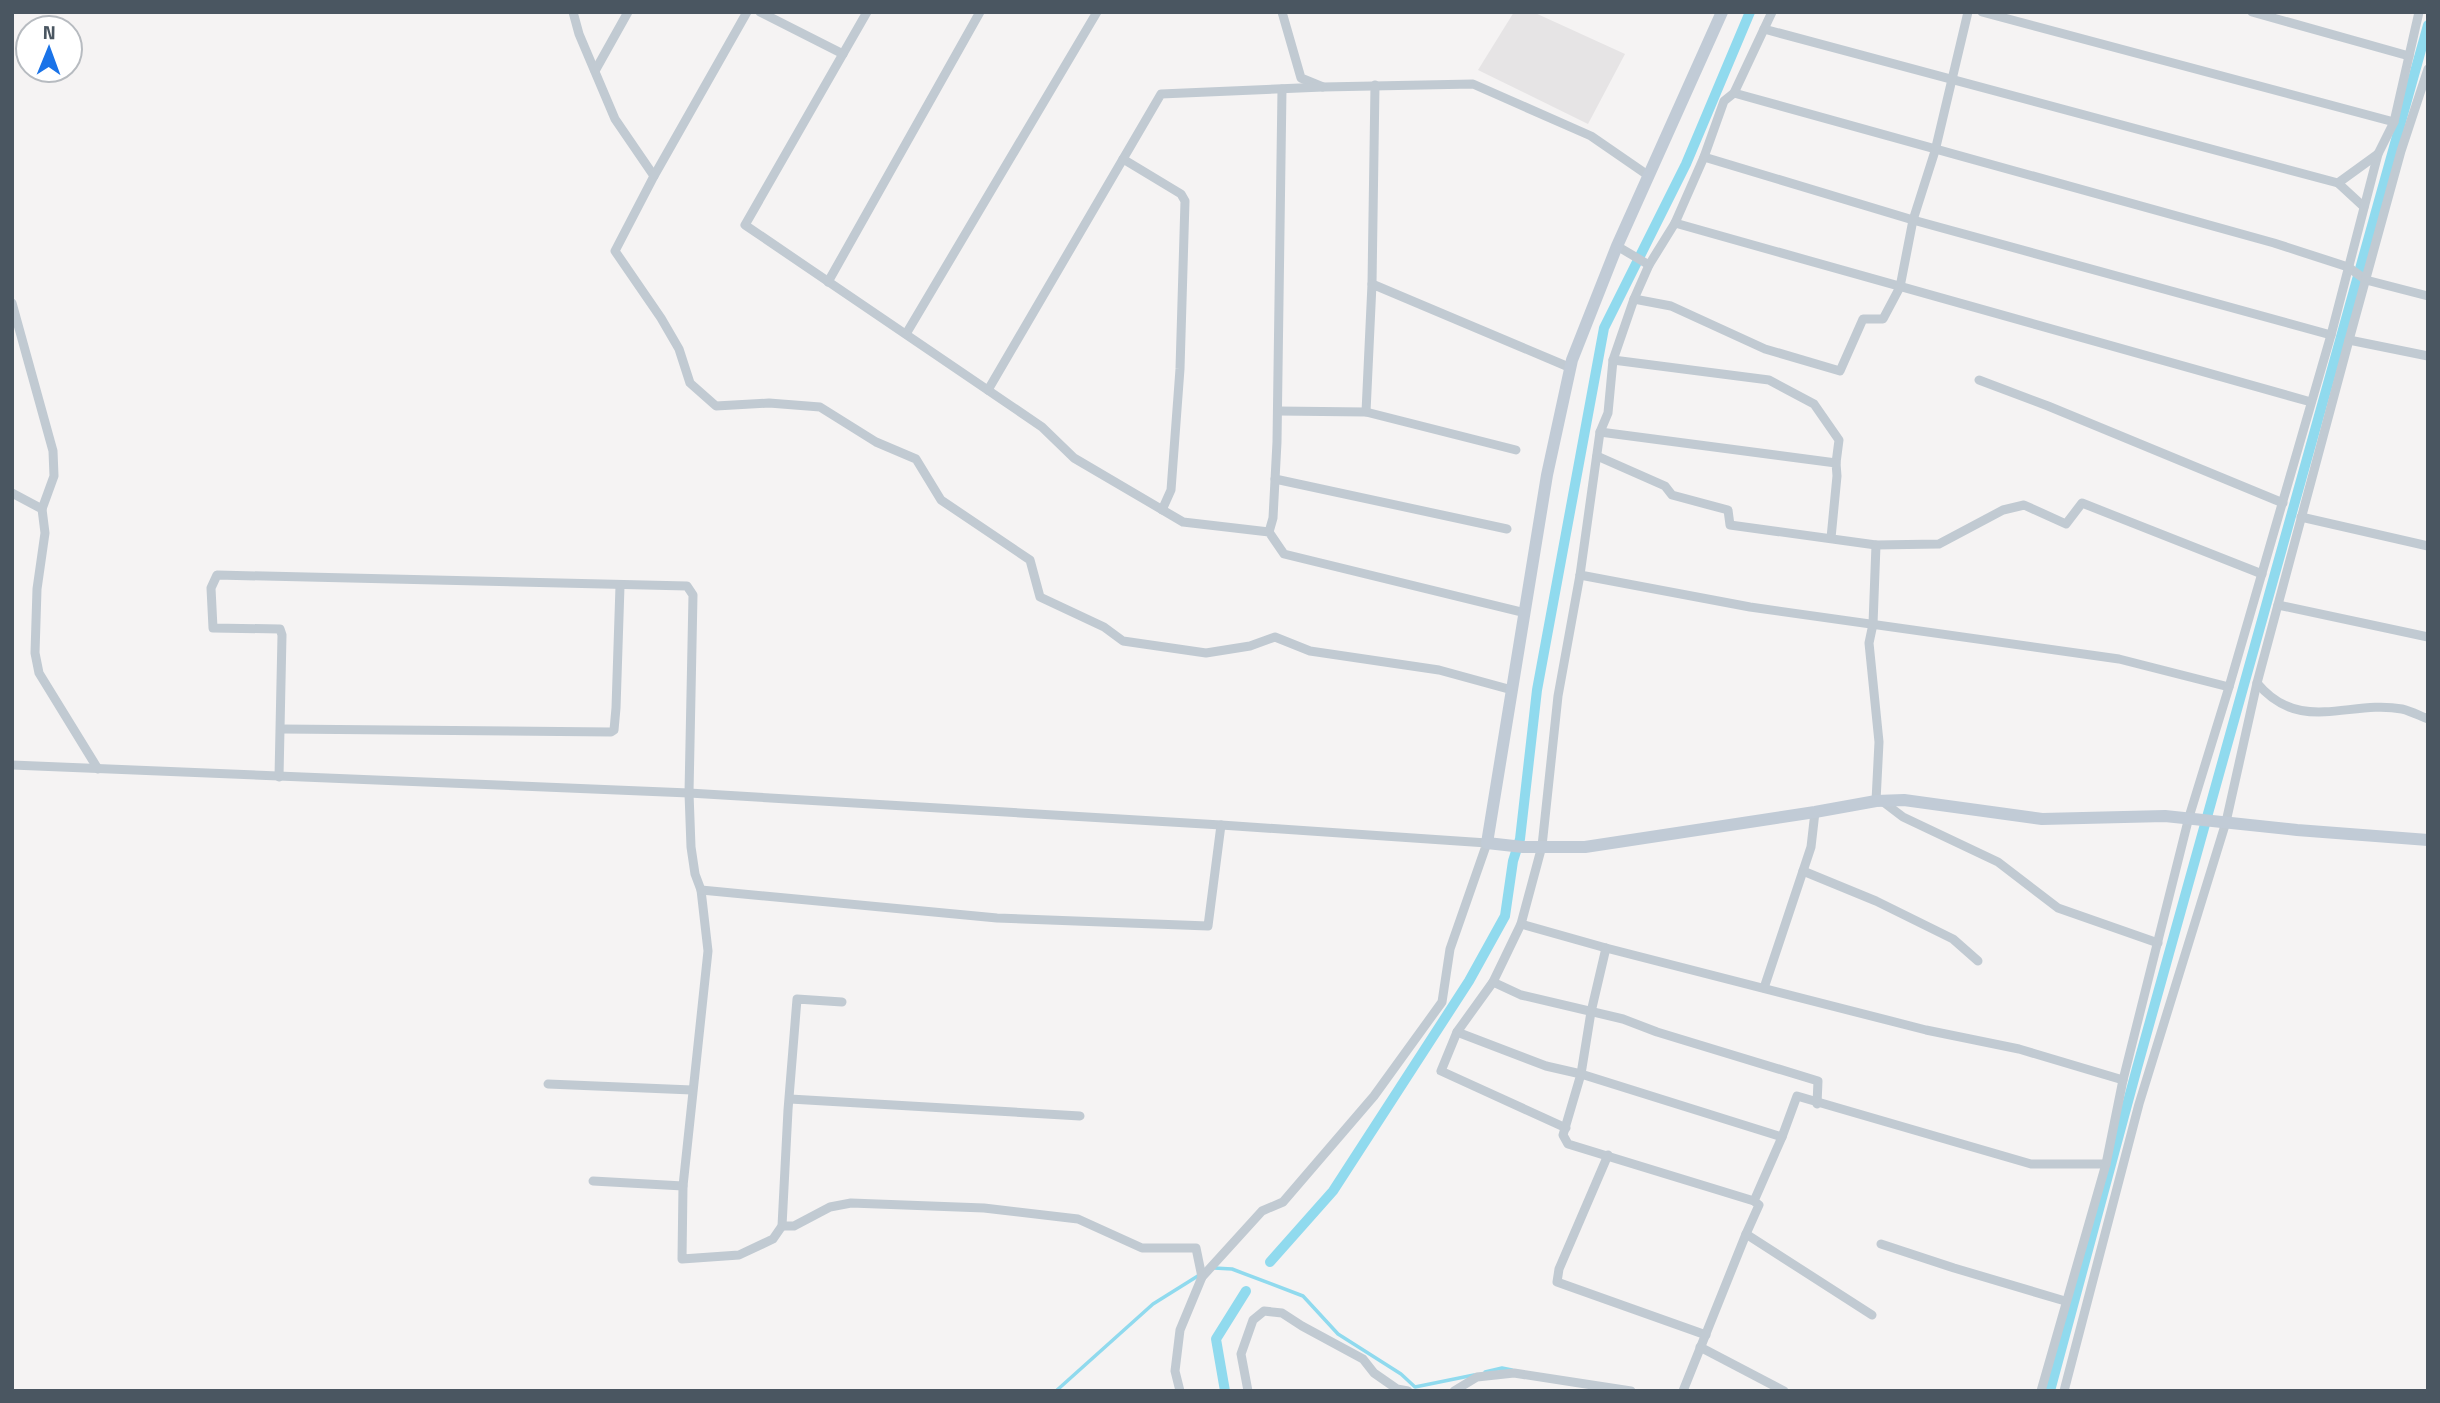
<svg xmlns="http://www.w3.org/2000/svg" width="2440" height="1403" viewBox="0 0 2440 1403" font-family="'Titillium Web',sans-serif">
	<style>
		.education { fill: #e6e4e5 }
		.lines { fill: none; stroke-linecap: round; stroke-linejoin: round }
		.stream { stroke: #90daee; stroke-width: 3.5 }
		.canal { stroke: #90daee; stroke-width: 10 }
		.street { stroke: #c1cad2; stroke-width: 9 }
		.secondary { stroke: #c1cbd6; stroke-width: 12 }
	</style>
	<rect width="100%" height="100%" fill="#f5f3f3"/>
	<polygon class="education" points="1514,12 1533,12 1625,54 1588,124 1478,70"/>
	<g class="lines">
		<g class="stream">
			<polyline points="1214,1268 1232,1269 1303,1296 1338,1334 1401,1374 1415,1387 1474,1375"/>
			<polyline points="1485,1372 1502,1368 1512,1370"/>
			<polyline points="1056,1391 1153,1304 1201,1274"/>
		</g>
		<g class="canal">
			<polyline points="1270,1262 1333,1191 1469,981 1505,916 1513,861 1520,839 1537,690 1604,328 1686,164 1750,12"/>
			<polyline points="1225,1391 1216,1339 1246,1291"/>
			<polyline points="2050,1391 2137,1068 2428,25"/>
		</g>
		<g class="street">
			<polyline points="573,12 579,34 615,119 654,176"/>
			<polyline points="747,12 654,176 615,251 661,318 679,349 690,383 716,406 769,403 820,407 876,442 916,459 941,500 1030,560 1040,597 1104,627 1123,641 1206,653 1250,646 1275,637 1310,651 1439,670 1512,690"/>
			<polyline points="760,12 843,54"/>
			<polyline points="867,12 745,225 1042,427 1074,458 1183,522 1269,532 1284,554 1525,613"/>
			<polyline points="1282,12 1301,78 1323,87 1473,84 1591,136 1649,176"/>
			<polyline points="1982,12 2394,122"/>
			<polyline points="2252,12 2409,56"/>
			<polyline points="1764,29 2338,183"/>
			<polyline points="595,71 628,12"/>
			<polyline points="1734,93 2274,243 2348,267 2366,280 2428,296"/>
			<polyline points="1704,157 1913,220 2331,335"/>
			<polyline points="1123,159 1181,194 1185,201 1180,369 1171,490 1162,510"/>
			<polyline points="2364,207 2338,183 2378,154"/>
			<polyline points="1675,223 2311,402"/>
			<polyline points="1617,246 1649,265"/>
			<polyline points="828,282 980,12"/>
			<polyline points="1372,284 1375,85"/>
			<polyline points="1634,299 1671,306 1765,349 1840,371 1863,319 1883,319 1900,287 1913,220 1935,151 1968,12"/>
			<polyline points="12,303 53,451 54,476 42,509"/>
			<polyline points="906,334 1097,12"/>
			<polyline points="2349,340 2428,356"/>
			<polyline points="1613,360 1769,380 1814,404 1839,440 1836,463"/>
			<polyline points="1979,380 2048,406 2283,503"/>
			<polyline points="988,390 1161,94 1323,87"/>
			<polyline points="1278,411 1366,412 1372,284 1571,368"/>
			<polyline points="1366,412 1516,450"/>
			<polyline points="1600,432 1836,463 1837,476 1831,538"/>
			<polyline points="1597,456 1665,486 1672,495 1728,510 1730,525 1876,545 1939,544 2003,510 2024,505 2066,524 2082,503 2262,574"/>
			<polyline points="1275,479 1507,529"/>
			<polyline points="12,493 42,509 45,533 37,589 35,653 39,673 98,769"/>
			<polyline points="2301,517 2428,546"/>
			<polyline points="1269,532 1273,518 1277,442 1282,89"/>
			<polyline points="1580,575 1750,607 2119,659 2229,687"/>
			<polyline points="2278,605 2428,637"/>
			<path d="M2257 683C2300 735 2350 699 2402 709 2411 711 2420 716 2428 719"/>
			<polyline points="281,729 611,732 614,730 616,708 620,586"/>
			<polyline points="12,765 689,793 1221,825 1487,843 1450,949 1442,1002 1374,1096 1283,1202 1262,1211 1202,1277 1180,1330 1175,1371 1180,1391"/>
			<polyline points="279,777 282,635 280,629 213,628 211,588 217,575 687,586 693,595 689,793 691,847 695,874 701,890 708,951 683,1186 682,1259 739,1255 773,1239 782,1226 788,1110 797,999 842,1002"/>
			<polyline points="1876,801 1879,742 1869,643 1873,624 1876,545"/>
			<polyline points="1882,801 1903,817 1998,862 2058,908 2158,943"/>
			<polyline points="1803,871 1876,901 1953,939 1978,961"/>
			<polyline points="701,890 997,918 1208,926 1221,825"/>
			<polyline points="1521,924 1606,948"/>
			<polyline points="1493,982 1521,995 1623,1019 1657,1032 1818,1081 1817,1104"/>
			<polyline points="1764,988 1811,847 1815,812"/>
			<polyline points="1457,1032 1546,1066 1581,1074 1782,1137"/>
			<polyline points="548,1084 692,1090"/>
			<polyline points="790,1099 1080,1116"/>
			<polyline points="1566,1128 1441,1071 1457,1032 1493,982 1521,924 1542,846 1558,696 1580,575 1600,432 1608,413 1613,360 1634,299 1649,265 1675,223 1704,157 1724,101 1734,93 1772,12"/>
			<polyline points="1608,1155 1559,1269 1557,1282 1706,1335"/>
			<polyline points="593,1181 683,1186"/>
			<polyline points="1754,1201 1568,1144 1563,1135 1581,1074 1591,1012 1606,948 1926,1030 2019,1049 2123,1080"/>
			<polyline points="782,1226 794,1226 830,1207 851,1203 984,1208 1078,1219 1142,1248 1196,1248 1202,1277"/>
			<polyline points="1746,1234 1872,1315"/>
			<polyline points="1881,1244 1954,1268 2065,1301"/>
			<polyline points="1700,1347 1784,1391"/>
			<polyline points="1248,1391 1241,1354 1253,1320 1264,1311 1282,1313 1302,1326 1363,1359 1374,1373 1397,1389 1408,1391"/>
			<polyline points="1454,1391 1477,1377 1514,1373 1631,1391"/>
			<polyline points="1683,1391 1746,1234 1759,1205 1754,1201 1782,1137 1797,1096 2031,1164 2106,1164"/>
			<polyline points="2041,1391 2106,1164 2123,1080 2189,817 2229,687 2331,335 2378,154 2394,122 2419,12"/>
			<polyline points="2064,1391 2139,1104 2226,822 2257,683 2349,340 2401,151 2428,69"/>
		</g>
		<polyline class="secondary" points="1722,12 1617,246 1572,360 1547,475 1487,843 1523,847 1585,847 1815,812 1876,801 1904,800 2042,819 2165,816 2297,830 2428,840"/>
	</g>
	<rect width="2440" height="1403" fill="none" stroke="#4a5661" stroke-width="28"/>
	<g transform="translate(49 49) rotate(1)"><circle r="33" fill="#ffffff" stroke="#b7bbc0" stroke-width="2"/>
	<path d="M0-5L12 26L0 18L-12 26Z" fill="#1a73e8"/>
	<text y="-10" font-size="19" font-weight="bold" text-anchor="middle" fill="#4a5661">N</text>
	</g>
</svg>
